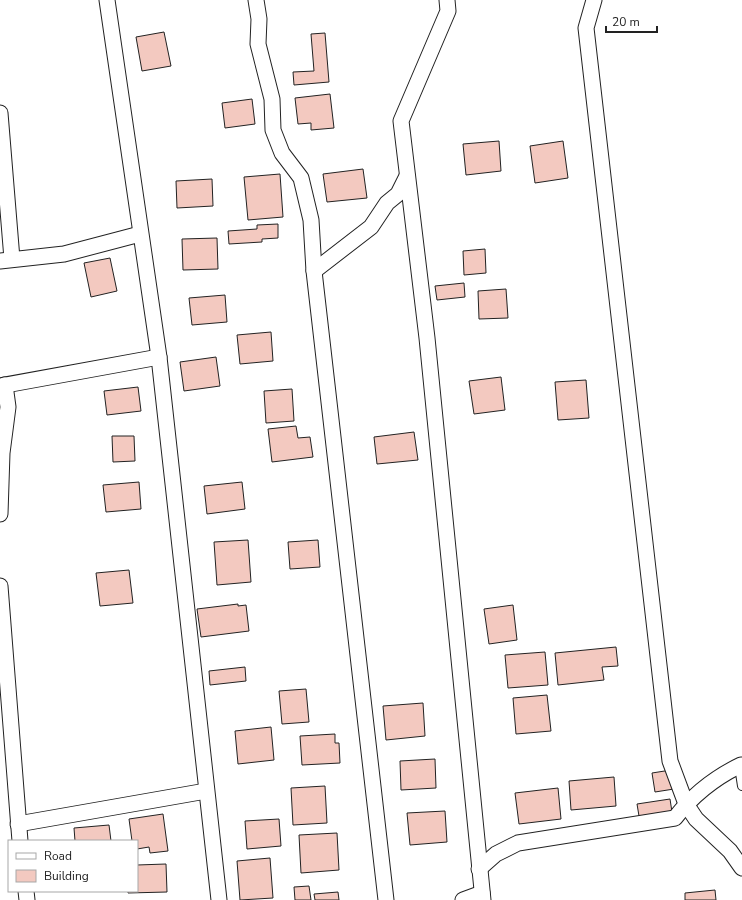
<svg xmlns="http://www.w3.org/2000/svg" width="742" height="900" viewBox="0 0 742 900" font-family="'Nunito Sans',sans-serif">
	<style>
		.building { fill: #f3c9c0; stroke: #222 }
		.lines { fill: none; stroke-linecap: round; stroke-linejoin: round }
		.lane-casing { stroke: #222; stroke-width: 10 }
		.street-casing { stroke: #222; stroke-width: 17 }
		.lane { stroke: #fff; stroke-width: 8 }
		.street { stroke: #fff; stroke-width: 15 }
	</style>
	<rect width="100%" height="100%" fill="#fff"/>
	<g class="building">
		<polygon points="164,32 171,66 142,71 136,37"/>
		<polygon points="325,33 329,82 294,85 293,72 314,71 311,34"/>
		<polygon points="330,94 334,128 311,130 311,123 298,124 295,98"/>
		<polygon points="252,99 255,124 225,128 222,103"/>
		<polygon points="499,141 501,171 466,175 463,144"/>
		<polygon points="563,141 568,178 535,183 530,146"/>
		<polygon points="363,169 367,198 327,202 323,174"/>
		<polygon points="280,174 283,217 248,220 244,177"/>
		<polygon points="212,179 213,206 177,208 176,181"/>
		<polygon points="278,224 278,238 262,239 262,242 229,244 228,231 257,229 257,225"/>
		<polygon points="217,238 218,269 183,270 182,239"/>
		<polygon points="485,249 486,273 464,275 463,251"/>
		<polygon points="110,258 117,291 91,297 84,263"/>
		<polygon points="464,283 465,297 437,300 435,286"/>
		<polygon points="506,289 508,318 479,319 478,291"/>
		<polygon points="225,295 227,322 192,325 189,298"/>
		<polygon points="271,332 273,361 240,364 237,335"/>
		<polygon points="216,357 220,386 184,391 180,362"/>
		<polygon points="501,377 505,410 474,414 469,381"/>
		<polygon points="586,380 589,418 558,420 555,382"/>
		<polygon points="138,387 141,411 107,415 104,391"/>
		<polygon points="292,389 294,421 266,423 264,391"/>
		<polygon points="296,426 298,438 310,437 313,457 272,462 268,429"/>
		<polygon points="414,432 418,460 377,464 374,437"/>
		<polygon points="112,436 134,436 135,461 113,462"/>
		<polygon points="139,482 141,509 106,512 103,485"/>
		<polygon points="242,482 245,509 207,514 204,486"/>
		<polygon points="248,540 251,582 217,585 214,542"/>
		<polygon points="318,540 320,567 290,569 288,542"/>
		<polygon points="129,570 133,603 100,606 96,573"/>
		<polygon points="238,604 238,606 246,605 249,631 201,637 197,609"/>
		<polygon points="513,605 517,640 489,644 484,609"/>
		<polygon points="616,647 618,666 602,667 604,680 558,685 555,653"/>
		<polygon points="545,652 548,685 508,688 505,655"/>
		<polygon points="245,667 246,681 210,685 209,671"/>
		<polygon points="306,689 309,722 282,724 279,691"/>
		<polygon points="547,695 551,731 516,734 513,698"/>
		<polygon points="423,703 425,736 386,740 383,706"/>
		<polygon points="271,727 274,760 238,764 235,731"/>
		<polygon points="335,734 335,743 339,743 340,763 302,765 300,736"/>
		<polygon points="435,759 436,788 401,790 400,761"/>
		<polygon points="671,770 674,789 655,792 652,773"/>
		<polygon points="614,777 616,806 571,810 569,781"/>
		<polygon points="325,786 327,823 293,825 291,788"/>
		<polygon points="558,788 561,819 519,824 515,793"/>
		<polygon points="670,799 672,812 639,816 637,804"/>
		<polygon points="445,811 447,842 410,845 407,813"/>
		<polygon points="163,814 168,851 150,853 149,847 137,849 137,841 132,841 129,819"/>
		<polygon points="279,819 281,846 247,849 245,821"/>
		<polygon points="109,825 111,841 75,841 74,828"/>
		<polygon points="337,833 339,870 301,873 299,835"/>
		<polygon points="270,858 273,898 240,900 237,861"/>
		<polygon points="166,864 167,892 128,893 128,891 137,891 137,865"/>
		<polygon points="309,886 311,900 295,900 294,887"/>
		<polygon points="715,890 716,900 685,900 685,893"/>
		<polygon points="338,892 339,900 315,900 314,894"/>
	</g>
	<g class="lines">
		<g class="lane-casing">
			<polyline id="lane" points="742,764 740,773 742,786"/>
		</g>
		<g class="street-casing">
			<g id="street">
				<polyline points="107,0 159,357 219,900"/>
				<polyline points="256,0 259,19 258,44 272,99 273,130 282,153 301,178 311,220 314,271"/>
				<polyline points="447,0 448,11 401,121 427,338 483,900"/>
				<polyline points="594,0 586,28 670,761 686,804 696,819 730,851 742,868"/>
				<polyline points="0,113 12,259"/>
				<polyline points="0,261 64,254 140,234"/>
				<polyline points="0,386 159,357"/>
				<polyline points="0,514 2,453 8,407 5,385"/>
				<polyline points="0,586 20,841"/>
				<polyline points="18,824 206,791"/>
				<path d="M479 869 496 854 518 843 675 818C692 796 716 777 741 765"/>
				<polyline points="26,891 27,900"/>
				<polyline points="386,900 314,271 371,227 387,203 398,194 407,176"/>
				<polyline points="463,900 482,893"/>
			</g>
		</g>
		<use href="#lane" class="lane"/>
		<use href="#street" class="street"/>
	</g>
	<rect x="8" y="840" width="130" height="52" fill="#ffffff" stroke="#a7a7a7"/>
	<rect x="16" y="853" width="20" height="6" fill="#ffffff" stroke="#a7a7a7"/>
	<text x="44" y="860" font-size="12" fill="#222222">Road</text>
	<rect x="16" y="870" width="20" height="12" fill="#f3c9c0" stroke="#a7a7a7"/>
	<text x="44" y="880" font-size="12" fill="#222222">Building</text>
	<path d="M606 26v6h51v-6" fill="none" stroke="#222222" stroke-width="2"/>
	<text x="612" y="26" font-size="12" fill="#222222" stroke="#ffffff" stroke-width="3" paint-order="stroke">20 m</text>
</svg>
